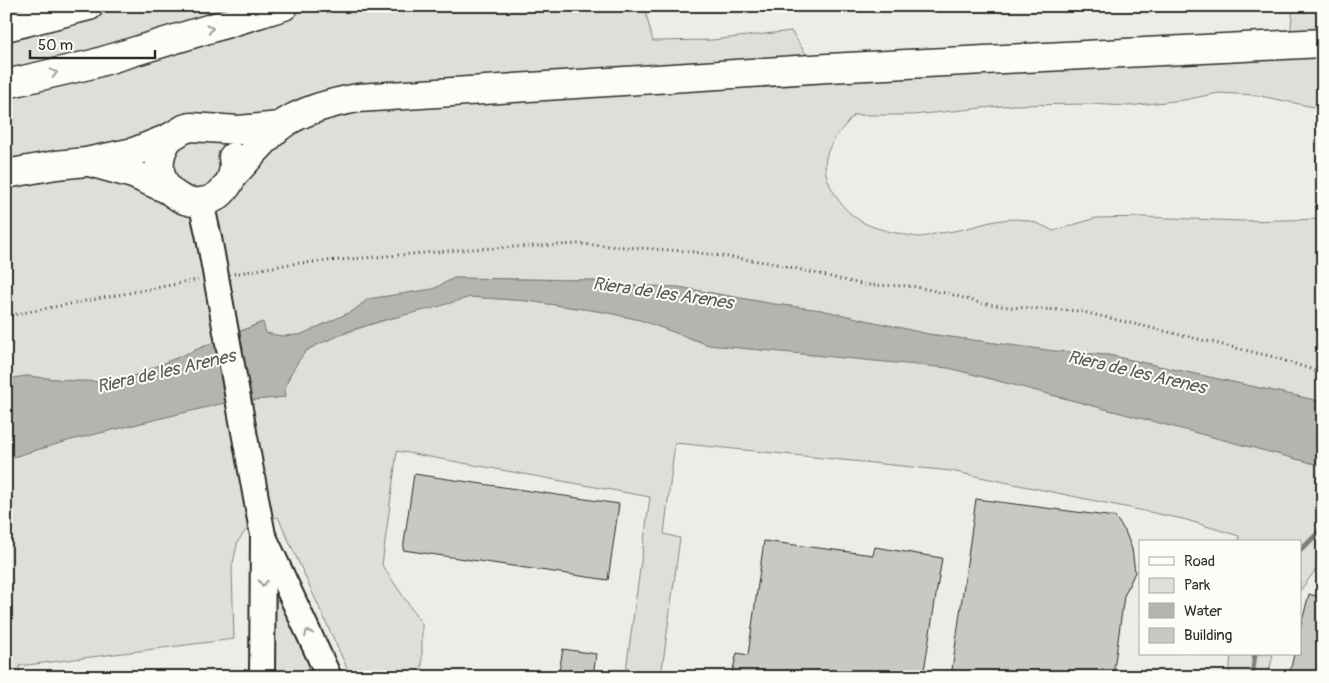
<svg xmlns="http://www.w3.org/2000/svg" width="1329" height="683" viewBox="0 0 1329 683" font-family="Pangolin,sans-serif">
	<style>
		.built { fill: #edece8 }
		.green { fill: #dfdeda; stroke: #858482 }
		.water { fill: #b5b4b1; stroke: #7e7d7b }
		.lines { fill: none; stroke-linecap: round; stroke-linejoin: round }
		.stream { stroke: #7e7d7b; stroke-width: 5 }
		.building { fill: #c9c8c4; stroke: #2b2b2b }
		.minor-casing { stroke: #2b2b2b; stroke-width: 28 }
		.major-casing { stroke: #2b2b2b; stroke-width: 31 }
		.highway-casing { stroke: #2b2b2b; stroke-width: 31 }
		.path { stroke: #2b2b2b; stroke-width: 3; stroke-dasharray: 1 4; stroke-linecap: butt }
		.minor { stroke: #fdfcf7; stroke-width: 24 }
		.major { stroke: #fdfcf7; stroke-width: 28 }
		.highway { stroke: #fdfcf7; stroke-width: 28 }
		.minor-bridge-casing { stroke: #2b2b2b; stroke-width: 28; stroke-linecap: butt }
		.minor-bridge { stroke: #fdfcf7; stroke-width: 24 }
		.oneway { stroke: #9e9e9b }
		.labels { text-anchor: middle; stroke-width: 4; stroke-linejoin: round; paint-order: stroke }
		.water-label { font-size: 18px; font-style: italic; fill: #5b5b5a; stroke: #fdfcf7 }
	</style>
	<rect width="100%" height="100%" fill="#fdfcf7"/>
	<filter id="ink" filterUnits="userSpaceOnUse"><feTurbulence type="fractalNoise" baseFrequency=".02" numOctaves="2"/><feDisplacementMap in="SourceGraphic" scale="10" xChannelSelector="R" yChannelSelector="G"/><feConvolveMatrix kernelMatrix="1 2 1 2 8 2 1 2 1" color-interpolation-filters="sRGB"/></filter>
	<g filter="url(#ink)">
		<g class="built">
			<polygon points="644,6 1293,6 1290,37 810,60 711,40 653,41"/>
			<polygon points="1219,93 1256,95 1323,109 1323,219 1242,221 1144,217 1096,218 1052,232 1038,223 1021,219 1003,220 954,231 919,237 883,230 863,224 848,212 826,179 824,162 829,145 854,115 912,115 1013,105 1090,104 1128,106 1184,100"/>
			<polygon points="675,442 951,471 1183,519 1239,536 1239,542 1140,542 1140,654 1231,654 1229,677 661,677 680,538 664,534"/>
			<polygon points="396,451 650,497 625,677 422,677 422,624 382,565"/>
			<polygon points="278,517 351,677 20,677 19,666 233,639 232,567 238,541 247,529 247,523"/>
			<polygon points="1323,560 1323,677 1268,677 1273,654 1300,654 1300,591"/>
		</g>
		<g class="green">
			<path d="M6 6H644L653 41 712 40 791 31 810 60 1290 37 1293 6H1323V109L1256 95 1219 93 1184 100 1128 106 1090 104 1013 105 912 115H854C833 140 814 158 833 191 849 219 866 227 897 233 904 234 913 237 920 237 924 237 930 235 934 234 941 232 947 233 953 231 993 224 1014 208 1053 231L1096 218 1144 217 1242 221 1323 219V402L1306 398 1108 355 1054 351 928 334 821 310 774 304 678 287 616 285 588 280 454 278 433 289 368 299 353 311 300 335 281 336 266 333 262 322 119 382 75 381 27 376 6 379Z"/>
			<path d="M470 297 528 301 604 312 640 320 709 345 949 368 1323 466V560L1300 591V542H1239V536L1183 519 951 471 675 443 664 534 680 538 661 677H625L650 497 397 451 382 565 422 624V677H351L278 517 247 523V529L238 541 232 567 234 639 19 666 20 677H6V459L71 440 224 403 285 397C283 384 297 358 308 350 316 344 327 341 336 337 379 319 425 311 470 297Z"/>
			<polygon points="278,600 283,601 317,677 269,677 271,606"/>
			<polygon points="1231,654 1273,654 1268,677 1229,677"/>
		</g>
		<polygon class="water" points="454,278 588,280 616,285 678,287 774,304 821,310 928,334 1054,351 1108,355 1306,398 1323,402 1323,466 949,368 709,345 640,320 604,312 528,301 470,297 434,308 384,320 349,331 321,343 307,350 299,360 290,375 284,391 285,397 224,403 71,440 6,459 6,379 27,376 75,381 119,382 263,322 266,333 281,336 300,335 353,311 368,299 433,289"/>
		<g class="lines">
			<g class="stream">
				<polyline points="1300,551 1323,528"/>
				<polyline points="1252,677 1255,654"/>
			</g>
		</g>
		<g class="building">
			<polygon points="414,474 619,504 608,580 403,550"/>
			<polygon points="976,499 1115,517 1125,531 1132,549 1135,572 1124,596 1113,677 951,677"/>
			<polygon points="764,541 873,555 875,547 942,558 923,677 731,677 737,653 748,655"/>
			<polygon points="1309,594 1323,598 1323,677 1289,677 1294,654 1300,654 1300,629"/>
			<polygon points="563,649 596,654 593,677 558,677"/>
		</g>
		<g class="lines">
			<g class="minor-casing">
				<g id="minor">
					<polyline points="201,202 209,238"/>
					<polyline points="258,509 263,535 262,677"/>
					<polyline points="266,541 329,677"/>
				</g>
			</g>
			<g class="major-casing">
				<g id="major">
					<path d="M169 138C136 185 198 226 227 186 233 178 235 167 233 157"/>
					<polyline points="93,163 133,174 169,190"/>
					<polyline points="6,174 56,165 86,162 134,152 169,138 184,129 191,127 239,130 280,126"/>
					<path d="M234 174C249 158 263 141 279 127 299 111 334 102 358 98L828 68 1323 43"/>
				</g>
			</g>
			<g class="highway-casing">
				<g id="highway">
					<polyline points="6,27 89,6"/>
					<polyline points="6,84 93,64 284,6"/>
				</g>
			</g>
			<g class="path">
				<polyline points="234,274 290,264 472,249 578,244 686,251 772,263 865,285 911,286 950,294 980,303 1008,307 1079,311 1270,356 1323,373"/>
				<polyline points="6,316 198,280"/>
			</g>
			<use href="#minor" class="minor"/>
			<use href="#major" class="major"/>
			<use href="#highway" class="highway"/>
			<g class="minor-bridge-casing">
				<polyline id="minor-bridge" points="209,238 258,509"/>
			</g>
			<use href="#minor-bridge" class="minor-bridge"/>
		</g>
		<defs><path id="oneway-chevron" d="M-2-3.5L2.5 0L-2 3.5" fill="none" stroke-width="1.6" stroke-linecap="round" stroke-linejoin="round" transform="scale(1.25)"/></defs>
		<g class="oneway">
			<use href="#oneway-chevron" transform="translate(210 29) rotate(-16)"/>
			<use href="#oneway-chevron" transform="translate(54 73) rotate(-13)"/>
			<use href="#oneway-chevron" transform="translate(263 583) rotate(91)"/>
			<use href="#oneway-chevron" transform="translate(308 633) rotate(-115)"/>
		</g>
	</g>
	<g class="labels">
		<g class="water-label">
			<text transform="translate(663 293) rotate(8)" y="6">Riera de les Arenes</text>
			<text transform="translate(166 371) rotate(-13)" y="6">Riera de les Arenes</text>
			<text transform="translate(1137 372) rotate(13)" y="6">Riera de les Arenes</text>
		</g>
	</g>
	<rect width="1329" height="683" fill="none" stroke="#fdfcf7" stroke-width="25"/>
	<rect x="12" y="12" width="1304" height="658" fill="none" stroke="#2b2b2b" stroke-width="2" filter="url(#ink)"/>
	<rect x="1139" y="540" width="162" height="115" fill="#fdfcf7" stroke="#a9a8a5"/>
	<rect x="1149" y="557" width="25" height="8" fill="#fdfcf7" stroke="#a9a8a5"/>
	<text x="1184" y="566" font-size="15" fill="#2b2b2b">Road</text>
	<rect x="1149" y="578" width="25" height="15" fill="#dfdeda" stroke="#a9a8a5"/>
	<text x="1184" y="590" font-size="15" fill="#2b2b2b">Park</text>
	<rect x="1149" y="603" width="25" height="15" fill="#b5b4b1" stroke="#a9a8a5"/>
	<text x="1184" y="616" font-size="15" fill="#2b2b2b">Water</text>
	<rect x="1149" y="628" width="25" height="15" fill="#c9c8c4" stroke="#a9a8a5"/>
	<text x="1184" y="640" font-size="15" fill="#2b2b2b">Building</text>
	<path d="M30 50v8h125v-8" fill="none" stroke="#2b2b2b" stroke-width="2.5"/>
	<text x="38" y="50" font-size="15" fill="#2b2b2b" stroke="#fdfcf7" stroke-width="4" paint-order="stroke">50 m</text>
</svg>
